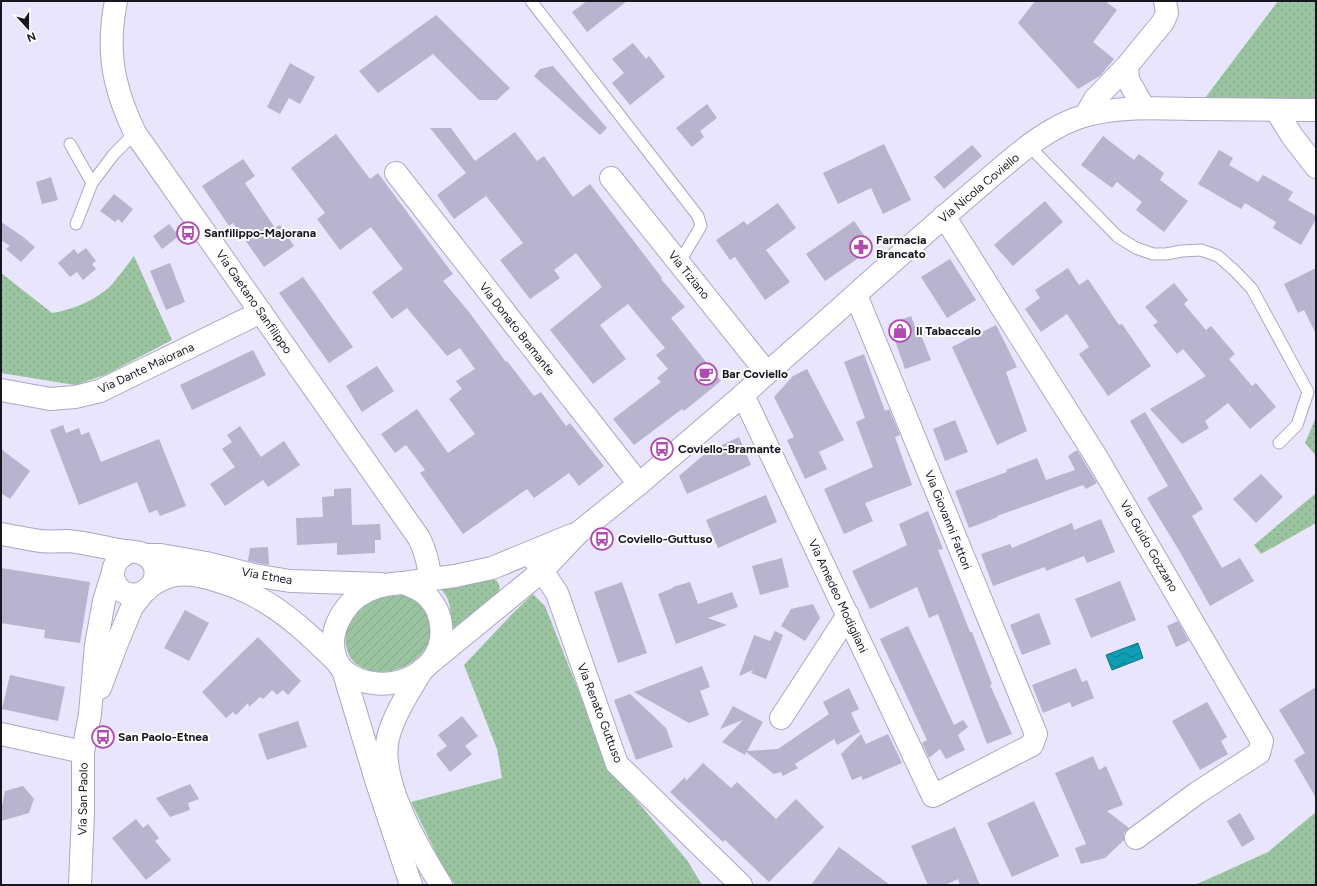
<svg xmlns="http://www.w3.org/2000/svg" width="1317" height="886" viewBox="0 0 1317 886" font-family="Figtree,sans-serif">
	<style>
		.grass { fill: url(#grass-dots) }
		.garden { fill: url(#garden-furrows) }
		.water { fill: url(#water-waves); stroke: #107587 }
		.building { fill: #b8b3cf }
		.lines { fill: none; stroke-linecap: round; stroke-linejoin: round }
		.service-casing { stroke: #aca7c3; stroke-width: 13 }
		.minor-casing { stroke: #aca7c3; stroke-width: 24 }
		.tertiary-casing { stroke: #aca7c3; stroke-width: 24 }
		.secondary-casing { stroke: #aca7c3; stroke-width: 24 }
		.primary-casing { stroke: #aca7c3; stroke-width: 24 }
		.service { stroke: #fff; stroke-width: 11 }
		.minor { stroke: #fff; stroke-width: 22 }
		.tertiary { stroke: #fff; stroke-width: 22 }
		.secondary { stroke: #fff; stroke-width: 22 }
		.primary { stroke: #fff; stroke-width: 22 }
		.labels { text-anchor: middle; stroke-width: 4; stroke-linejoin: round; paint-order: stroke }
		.street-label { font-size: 12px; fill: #181620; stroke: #fff }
		.poi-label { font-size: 12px; font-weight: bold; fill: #181620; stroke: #fff; text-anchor: start }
	</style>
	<defs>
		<pattern id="grass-dots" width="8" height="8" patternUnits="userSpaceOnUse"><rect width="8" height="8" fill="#9ac39f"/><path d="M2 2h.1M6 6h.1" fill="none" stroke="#84a789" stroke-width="1.8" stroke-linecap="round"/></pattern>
		<pattern id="garden-furrows" width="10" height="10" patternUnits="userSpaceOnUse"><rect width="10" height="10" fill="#9ac39f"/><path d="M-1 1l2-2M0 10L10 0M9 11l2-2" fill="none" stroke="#84a789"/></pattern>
		<pattern id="water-waves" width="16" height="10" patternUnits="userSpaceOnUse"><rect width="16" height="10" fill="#0d9eb3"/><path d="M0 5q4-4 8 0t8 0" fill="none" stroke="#0c8091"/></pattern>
	</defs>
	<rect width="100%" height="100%" fill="#e8e5fc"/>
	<g class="grass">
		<polygon points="1278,1 1316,1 1316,100 1205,98"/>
		<path d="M134 256 172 340 105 375 75 385 1 373V273L52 313C71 310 91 302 106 290 114 284 127 265 134 256Z"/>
		<polygon points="1316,417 1316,456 1305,443"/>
		<polygon points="1316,493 1316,523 1261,554 1254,545"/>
		<path d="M489 579 496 580C500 585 501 588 498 595L457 632H449C451 614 453 603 441 589Z"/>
		<polygon points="533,594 545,606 609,768 687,860 702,885 455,885 443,867 411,802 502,778 497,749 464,665 514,612"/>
		<polygon points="1316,812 1316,885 1195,885 1268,852"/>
	</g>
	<path class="garden" d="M392 593C407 593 410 593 421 604 423 606 426 608 428 611 429 613 430 617 430 620 431 623 433 628 432 631 428 658 399 676 373 671 366 670 358 666 354 662 343 651 343 628 352 616 362 604 378 598 392 593Z"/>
	<polygon class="water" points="1138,643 1143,658 1112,670 1106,655"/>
	<g class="building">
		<polygon points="587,1 627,1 587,32 572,12"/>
		<polygon points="1035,1 1105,1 1117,10 1093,42 1114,59 1100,76 1078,89 1018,23"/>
		<polygon points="436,15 510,88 497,100 479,100 433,54 378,93 359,71"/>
		<polygon points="633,43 646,59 649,56 665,77 630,105 612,83 624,73 612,59"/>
		<polygon points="290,63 315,77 300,104 289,98 280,114 267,107"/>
		<polygon points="553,66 607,128 600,135 534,76 540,69"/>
		<polygon points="707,104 717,118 700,131 704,137 692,147 676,128"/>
		<polygon points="430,128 451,128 475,161 515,132 537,161 544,156 573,197 590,184 662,278 661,279 685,307 671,318 721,381 684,411 682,409 634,445 613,419 661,382 657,378 668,369 656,355 665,348 628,304 600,325 626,359 593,384 550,330 602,287 576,253 554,270 560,278 530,299 500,260 523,243 486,196 454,219 437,195 466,173"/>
		<polygon points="336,134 370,179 378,173 453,274 443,281 469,312 506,362 507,361 534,396 541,392 566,426 570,423 604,466 579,486 569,473 534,498 527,489 463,534 420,473 425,470 406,445 395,453 381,434 417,409 448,453 475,434 449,399 462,389 456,381 475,369 460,348 447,356 407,308 392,319 372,292 403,269 371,227 340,250 317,219 325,213 291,168"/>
		<polygon points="1103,136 1134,160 1139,154 1164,173 1160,180 1188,201 1164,232 1136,210 1142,202 1117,182 1112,188 1081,165"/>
		<polygon points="884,144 911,200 883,214 871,188 838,204 823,173"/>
		<polygon points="972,145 982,156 944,189 934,177"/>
		<polygon points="1219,150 1233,158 1229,165 1258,182 1263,175 1293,192 1288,200 1316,216 1316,219 1301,245 1273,228 1276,222 1245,203 1241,209 1198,184"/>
		<polygon points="243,159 255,176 245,183 275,228 280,225 294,246 264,267 233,223 229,226 202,186"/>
		<polygon points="51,177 58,200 42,204 36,182"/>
		<polygon points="114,194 133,209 122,223 118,219 115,222 100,211"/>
		<polygon points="1045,201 1063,222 1013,266 994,245"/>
		<polygon points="778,203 796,228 766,250 790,282 765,300 735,257 730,260 716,240 744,221 747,225"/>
		<polygon points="854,221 873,248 825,281 806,254"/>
		<polygon points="1,222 22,236 35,247 21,262 6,249 10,246 1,240"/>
		<polygon points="169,224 179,236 162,249 153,236"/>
		<polygon points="86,248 96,261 92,264 96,269 83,280 77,272 70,277 58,263 74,249 78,254"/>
		<polygon points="950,259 976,300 947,318 921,277"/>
		<polygon points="170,263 185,302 166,310 150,271"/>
		<polygon points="1068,268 1079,285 1088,279 1119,325 1122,324 1151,366 1108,396 1079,354 1089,347 1067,314 1041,332 1025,309 1040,298 1035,290"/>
		<polygon points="1316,268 1316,334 1304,310 1298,313 1284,284"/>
		<polygon points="303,277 353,347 329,363 279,293"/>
		<polygon points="1174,283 1188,300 1184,304 1206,330 1211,326 1235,354 1229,359 1252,386 1256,383 1276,407 1250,429 1228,403 1205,421 1209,428 1182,444 1150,409 1206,376 1183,349 1177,354 1153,325 1158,322 1145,307"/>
		<polygon points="911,316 917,331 919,330 931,360 905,369 889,324"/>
		<polygon points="996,325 1017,367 1006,372 1027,431 997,445 952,347"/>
		<polygon points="253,350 266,375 192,410 180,385"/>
		<polygon points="864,354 885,411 889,409 900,435 895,437 912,485 865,503 873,521 844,534 824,489 873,467 856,422 865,418 844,362"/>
		<polygon points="377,366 394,391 362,412 346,386"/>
		<polygon points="807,369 844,440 819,452 827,469 805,479 787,440 794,437 774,397 793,376"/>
		<polygon points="1145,412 1203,509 1192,516 1222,568 1240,558 1254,581 1210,606 1180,552 1147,498 1168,486 1130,421"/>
		<polygon points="955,420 968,452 945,461 933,429"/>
		<polygon points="63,425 66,433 79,428 81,435 89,432 101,462 159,439 186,506 160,516 157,510 149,513 137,482 79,505 50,430"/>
		<polygon points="240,426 261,457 284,441 300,465 268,487 263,480 225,506 210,484 235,467 222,449 232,442 227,435"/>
		<polygon points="739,437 751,465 687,494 679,476 707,452"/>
		<polygon points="1,449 30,471 10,499 1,493"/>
		<polygon points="1077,450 1097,483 1086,489 1083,485 997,516 998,517 969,528 955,491 1007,472 1006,470 1037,458 1046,480 1075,470 1068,456"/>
		<polygon points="1261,474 1283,497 1256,523 1233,499"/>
		<polygon points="351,488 352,525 380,524 381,540 375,540 375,553 337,555 337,543 297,545 296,518 323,517 322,497 334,496 334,489"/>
		<polygon points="766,495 777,522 718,548 706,520"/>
		<polygon points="928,511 943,549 938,550 970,632 972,632 992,684 990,685 1012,734 987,744 938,614 929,618 917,587 870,609 852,571 907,545 899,524"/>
		<polygon points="1101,519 1115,552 1087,563 1084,556 1046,571 1045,567 993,586 981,554 1010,544 1012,548 1072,523 1074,530"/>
		<polygon points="268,547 269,565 248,561 250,548"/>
		<polygon points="782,558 789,587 760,595 752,566"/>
		<polygon points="1,568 90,582 80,643 44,638 45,630 1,623"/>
		<polygon points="1120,581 1136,620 1091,638 1075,599"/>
		<polygon points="622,582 647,653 618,663 594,592"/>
		<polygon points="690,582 698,604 732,592 738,607 708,618 727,625 676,644 658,594 673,588 673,587"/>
		<polygon points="813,604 820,618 805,641 781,626 791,609"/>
		<polygon points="185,610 209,623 189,661 164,648"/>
		<polygon points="1039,613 1051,644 1022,655 1010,625"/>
		<polygon points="1178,621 1189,641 1176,647 1167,626"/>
		<polygon points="908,626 954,725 963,720 968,727 958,735 965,750 946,759 940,749 929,758 922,743 927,740 880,639"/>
		<polygon points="775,631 783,635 766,679 751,673 753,670 739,676 754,635 770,641"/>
		<polygon points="258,637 301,681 288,695 283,690 277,695 272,690 263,699 260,697 249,707 248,703 236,715 233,712 226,718 202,692"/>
		<polygon points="702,666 710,687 700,691 709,715 689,723 634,692"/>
		<polygon points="1076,668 1082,682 1087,680 1094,698 1072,707 1070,702 1043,713 1032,685"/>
		<polygon points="10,675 65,687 58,721 2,709"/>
		<polygon points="1316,687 1316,798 1294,760 1305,753 1279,710"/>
		<polygon points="849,688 859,709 851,713 860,732 837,745 834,739 795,764 798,768 783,776 781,772 774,774 746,752 745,755 722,742 743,720 720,729 733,706 763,722 747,751 778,749 829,714 823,702"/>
		<polygon points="630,694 666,728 673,747 636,760 614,700"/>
		<polygon points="1207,702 1227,737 1221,741 1228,754 1200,770 1172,721"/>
		<polygon points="462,716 478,736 465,746 472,754 450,772 436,754 447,746 438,735"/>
		<polygon points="298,721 307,747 267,760 258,734"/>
		<polygon points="861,734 866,744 888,734 902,763 863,780 861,776 852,780 841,754"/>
		<polygon points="1093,756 1099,770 1106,766 1123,805 1107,811 1129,828 1124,833 1124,840 1105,858 1081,864 1075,848 1086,844 1055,773"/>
		<polygon points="703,763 731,788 737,782 776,819 796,799 824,827 769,882 725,840 723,842 670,792 685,777 686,781"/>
		<polygon points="190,784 199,799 188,803 190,810 170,817 156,798"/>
		<polygon points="23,786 34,799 29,813 1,821 1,811 5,791"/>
		<polygon points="1034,801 1059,856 1012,877 987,823"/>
		<polygon points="1240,813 1255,839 1242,847 1227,821"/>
		<polygon points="136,819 143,828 148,824 159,838 155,841 171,860 146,880 112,838"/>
		<polygon points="955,827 980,885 960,885 958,879 945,885 928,885 911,846"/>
		<polygon points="839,847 890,885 811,885"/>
	</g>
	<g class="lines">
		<g class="service-casing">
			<g id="service">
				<polyline points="531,1 698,216 701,226 679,263"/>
				<polyline points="70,144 92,183"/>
				<polyline points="1029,146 1118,237 1136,248 1153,254 1166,254 1182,251 1201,250 1218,256 1235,271 1252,289 1308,392 1297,425 1279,443"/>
				<polyline points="76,224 92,183 114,154 135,133"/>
			</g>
		</g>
		<g class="minor-casing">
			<g id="minor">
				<polyline points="1127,66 1128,80 1144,108"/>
				<polyline points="1276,110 1292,136 1316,167"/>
				<polyline points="1086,115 1095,99 1127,66 1163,22 1167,13 1165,1"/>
				<polyline points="396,173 639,484"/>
				<polyline points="611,178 767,373"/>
				<polyline points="944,216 1097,458 1262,741 1259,753 1197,793 1136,838"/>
				<polyline points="1,390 50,399 75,397 100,391 261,312"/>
				<polyline points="743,395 933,796 1032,745 1036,734 856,295"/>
				<polyline points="532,556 557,593 617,764 741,885"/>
				<polyline points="781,718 848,615"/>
				<polyline points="1,734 83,752"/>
			</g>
		</g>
		<g class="tertiary-casing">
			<path id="tertiary" d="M116 1C111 26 110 56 116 81 120 99 127 116 135 133L419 538C426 552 429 564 430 579"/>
		</g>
		<g class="secondary-casing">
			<g id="secondary">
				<polyline points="403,583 455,576 492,568 572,535"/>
				<path d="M431 662 542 571 578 533 639 484 743 395 767 373C836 313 903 251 973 192 1008 163 1043 127 1087 115 1122 106 1158 108 1193 109 1234 109 1275 110 1316 110"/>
				<polyline points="100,688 117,643 132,607 144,592"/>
				<polyline points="80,885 83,813 83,752 90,714 96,645 104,601 113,572"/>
			</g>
		</g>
		<g class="primary-casing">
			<g id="primary">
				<path d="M1 534C14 536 27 539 40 541 49 542 58 541 67 541 84 542 101 547 118 550 127 552 137 550 145 555 154 560 158 571 154 581 151 587 145 592 138 594 113 599 101 563 130 552"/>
				<polyline points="147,555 161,555 206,563 254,575 290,581 381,584"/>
				<path d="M403 583C411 586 418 588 425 594 432 600 438 610 440 619 450 663 406 691 367 682 357 680 345 674 339 665 323 638 342 603 367 591 379 585 390 584 403 583Z"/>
				<path d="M152 585C157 582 164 578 171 576 187 572 203 576 218 581 231 585 244 590 255 596 287 613 313 638 338 663"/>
				<polyline points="343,670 377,783 411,885"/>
				<path d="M422 670C410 690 393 716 388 738 378 781 419 849 441 885"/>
			</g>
		</g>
		<use href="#service" class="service"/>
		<use href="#minor" class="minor"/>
		<use href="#tertiary" class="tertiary"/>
		<use href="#secondary" class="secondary"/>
		<use href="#primary" class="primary"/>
	</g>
	<defs>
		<g id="bus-ring" transform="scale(1.15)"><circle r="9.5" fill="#fff" stroke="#b04bb0" stroke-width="1.5"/><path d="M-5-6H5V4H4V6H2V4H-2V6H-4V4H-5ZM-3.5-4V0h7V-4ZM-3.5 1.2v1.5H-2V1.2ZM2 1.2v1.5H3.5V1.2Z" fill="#b04bb0"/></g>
		<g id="pharmacy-ring" transform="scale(1.15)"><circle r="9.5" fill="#fff" stroke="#b04bb0" stroke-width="1.5"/><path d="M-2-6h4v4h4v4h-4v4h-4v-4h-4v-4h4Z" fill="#b04bb0"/></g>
		<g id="shop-ring" transform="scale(1.15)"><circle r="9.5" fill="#fff" stroke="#b04bb0" stroke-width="1.5"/><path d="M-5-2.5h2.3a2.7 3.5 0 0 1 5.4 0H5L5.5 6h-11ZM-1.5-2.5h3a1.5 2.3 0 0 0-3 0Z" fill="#b04bb0"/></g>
		<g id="cafe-ring" transform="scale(1.15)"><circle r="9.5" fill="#fff" stroke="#b04bb0" stroke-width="1.5"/><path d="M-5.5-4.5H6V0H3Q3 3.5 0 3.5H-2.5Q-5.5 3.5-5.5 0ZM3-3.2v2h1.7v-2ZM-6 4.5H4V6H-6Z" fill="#b04bb0"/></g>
	</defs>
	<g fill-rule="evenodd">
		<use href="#bus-ring" x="188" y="233"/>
		<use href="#pharmacy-ring" x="861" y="247"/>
		<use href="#shop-ring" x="900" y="331"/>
		<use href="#cafe-ring" x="706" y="374"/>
		<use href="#bus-ring" x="662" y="449"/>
		<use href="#bus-ring" x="602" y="539"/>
		<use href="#bus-ring" x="103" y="737"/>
	</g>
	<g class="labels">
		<g class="street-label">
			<text transform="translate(979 188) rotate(-40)" y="4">Via Nicola Coviello</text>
			<text transform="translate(689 275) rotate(51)" y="4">Via Tiziano</text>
			<text transform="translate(254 302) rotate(55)" y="4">Via Gaetano Sanfilippo</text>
			<text transform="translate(517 329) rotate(52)" y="4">Via Donato Bramante</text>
			<text transform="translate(146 368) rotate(-25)" y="4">Via Dante Maiorana</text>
			<text transform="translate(948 520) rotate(68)" y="4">Via Giovanni Fattori</text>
			<text transform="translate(1149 546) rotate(60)" y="4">Via Guido Gozzano</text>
			<text transform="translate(267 576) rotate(10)" y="4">Via Etnea</text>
			<text transform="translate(838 596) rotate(65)" y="4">Via Amedeo Modigliani</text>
			<text transform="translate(600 713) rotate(69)" y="4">Via Renato Guttuso</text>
			<text transform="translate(83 799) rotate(-89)" y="4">Via San Paolo</text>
		</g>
		<g class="poi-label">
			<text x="204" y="237">Sanfilippo-Majorana</text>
			<text x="876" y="244">Farmacia<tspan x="876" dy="14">Brancato</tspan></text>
			<text x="916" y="335">Il Tabaccaio</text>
			<text x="722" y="378">Bar Coviello</text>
			<text x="678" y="453">Coviello-Bramante</text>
			<text x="618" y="543">Coviello-Guttuso</text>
			<text x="118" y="741">San Paolo-Etnea</text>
		</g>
	</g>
	<rect width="1317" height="886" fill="none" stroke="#181620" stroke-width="4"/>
	<g transform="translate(28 28) rotate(159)" stroke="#ffffff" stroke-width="3" paint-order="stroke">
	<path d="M0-3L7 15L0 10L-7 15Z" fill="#181620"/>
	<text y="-6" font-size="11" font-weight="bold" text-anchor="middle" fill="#181620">N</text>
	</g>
</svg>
